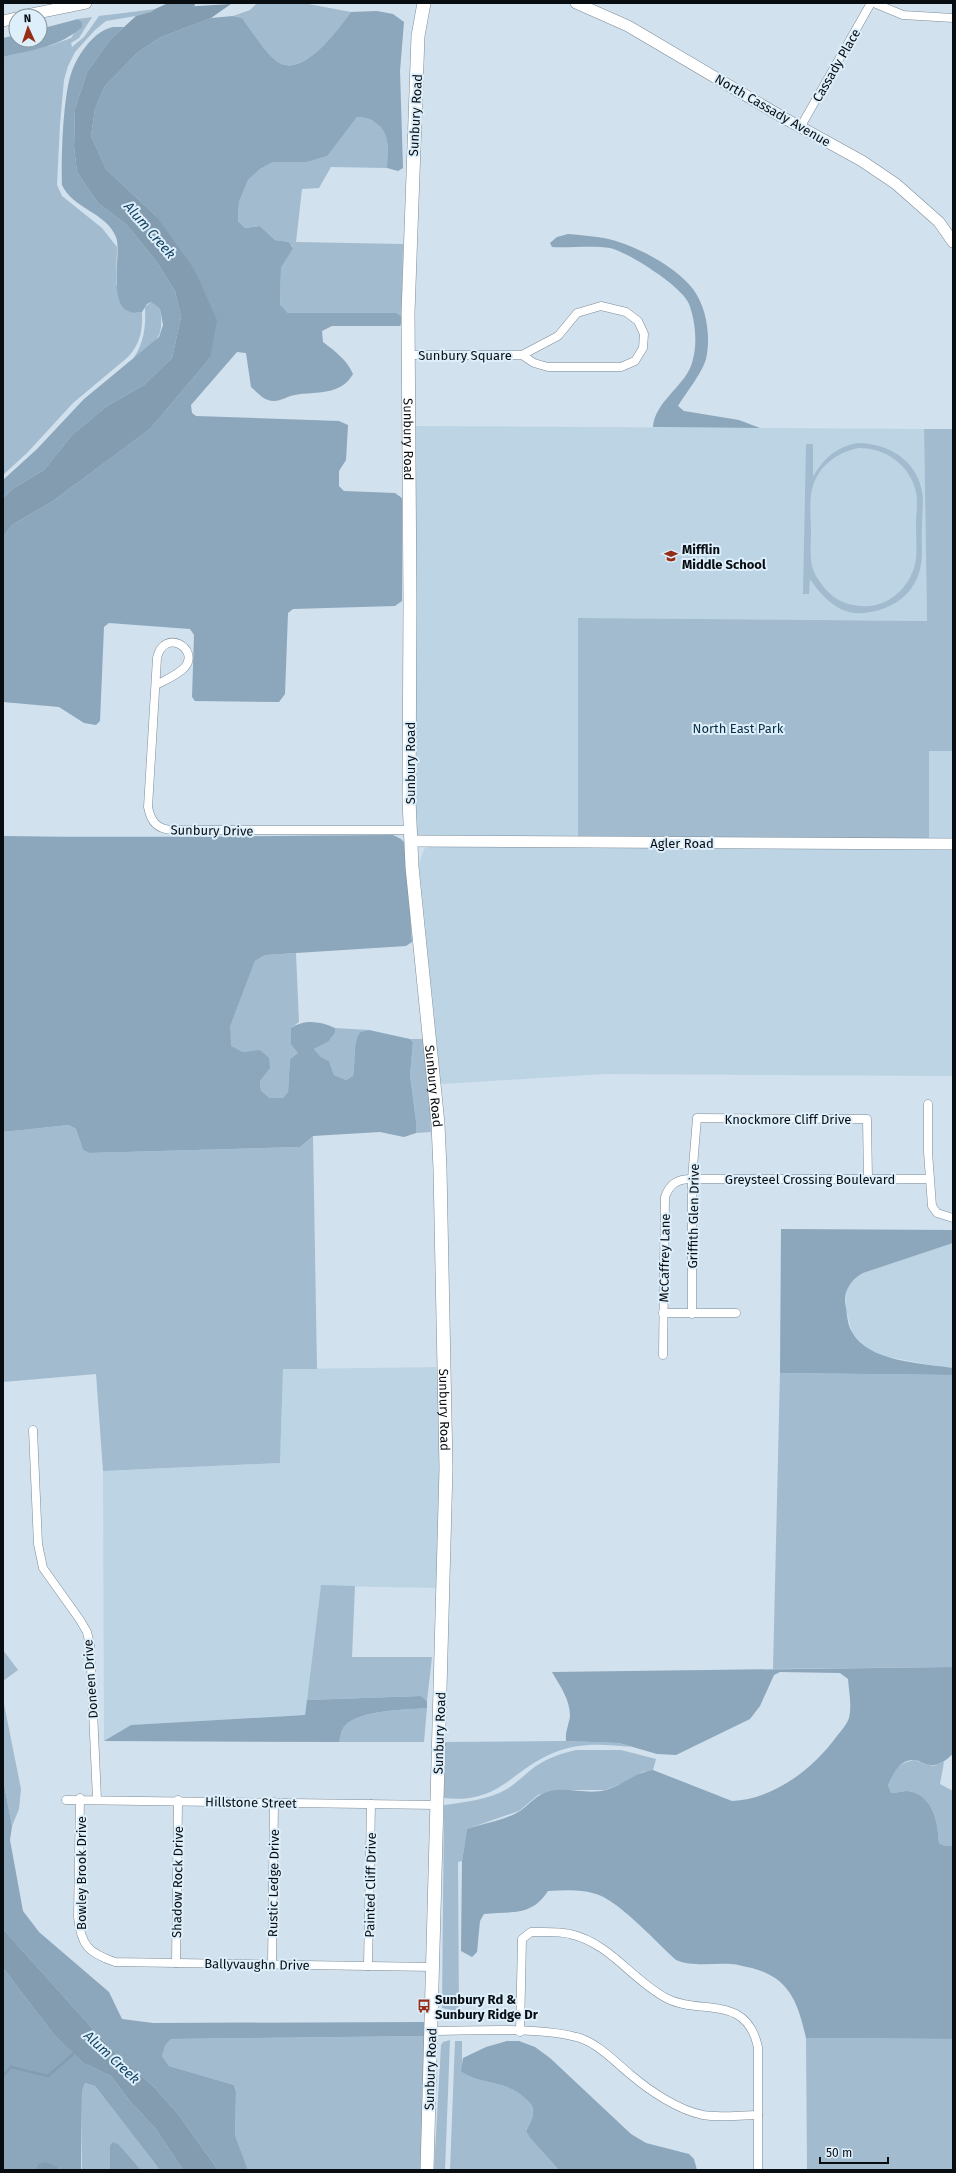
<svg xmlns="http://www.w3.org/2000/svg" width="956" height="2173" viewBox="0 0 956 2173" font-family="'Fira Sans',sans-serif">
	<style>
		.built { fill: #bdd4e5 }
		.green { fill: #a3bbce; fill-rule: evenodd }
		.forest { fill: #8ca6bb }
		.water { fill: #839cb0 }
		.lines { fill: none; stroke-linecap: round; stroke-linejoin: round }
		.stream { stroke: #839cb0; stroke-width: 2.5 }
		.river { stroke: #839cb0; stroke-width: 16 }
		.street-casing { stroke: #7d8c98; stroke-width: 9 }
		.secondary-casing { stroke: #7d8c98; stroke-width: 12 }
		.primary-casing { stroke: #7d8c98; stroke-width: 14 }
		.street { stroke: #fff; stroke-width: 8 }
		.secondary { stroke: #fff; stroke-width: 11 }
		.primary { stroke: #fff; stroke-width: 13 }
		.labels { text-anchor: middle; stroke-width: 4; stroke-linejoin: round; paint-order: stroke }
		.street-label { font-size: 13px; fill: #080d11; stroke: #deeffc }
		.poi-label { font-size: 13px; font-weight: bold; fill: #080d11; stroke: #deeffc; text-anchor: start }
		.park-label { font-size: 13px; fill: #0a2d44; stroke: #deeffc }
		.water-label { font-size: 14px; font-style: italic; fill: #154361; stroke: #deeffc }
	</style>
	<rect width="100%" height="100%" fill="#d1e1ee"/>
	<g class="built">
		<polygon points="414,426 924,429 927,621 578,618 578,846 929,839 929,751 953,751 953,1076 605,1074 441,1084 419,864 424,849 428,847 412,837"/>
		<polygon points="953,1243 953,1369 883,1356 864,1347 852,1332 845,1306 847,1289 854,1278 863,1273"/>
		<polygon points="445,1367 446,1588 321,1586 305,1715 131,1725 104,1741 103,1471 280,1463 283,1369"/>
	</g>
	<g class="green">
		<path d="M257 3H303L351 12C338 29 300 84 274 59 262 48 252 31 242 18L233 16 250 10Z"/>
		<path d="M164 8 136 16 106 21 95 30 75 52 68 66 64 80 60 124 57 185 62 196 102 228 117 247 116 284 136 313 142 312C143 330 140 344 128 357L73 403 27 453 3 475V57L52 45 71 38 82 22 78 19 92 17 79 38 71 43 72 47 84 37 99 16Z"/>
		<path d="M357 117C368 116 384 125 386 136 389 146 387 158 387 168L331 167 319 188 302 189 296 242 403 244 402 317 288 313 280 306 281 268 293 247 289 242 275 240 260 226 245 228 238 221 239 202 248 180 260 169 273 162H307L326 156Z"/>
		<path d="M151 302 160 309C165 340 155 341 133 359 144 343 146 327 145 307Z"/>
		<polygon points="924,429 953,429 953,751 929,751 929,839 578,836 578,618 927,621"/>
		<path d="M857 443C887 443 916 459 922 491 924 502 922 516 922 527 921 539 923 552 921 564 917 594 891 611 863 613 839 615 822 597 810 579L809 594H803L806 444H813V477C824 458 835 448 857 443ZM859 448C886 448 910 465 916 492 918 503 916 515 916 526 916 536 917 548 916 559 912 586 889 608 862 606 841 605 829 596 818 579 808 565 811 548 811 532 811 519 809 502 812 489 818 466 837 452 859 448Z"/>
		<polygon points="296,953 299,1022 291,1028 298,1053 290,1059 288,1092 283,1098 270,1098 261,1091 260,1081 269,1068 260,1051 243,1052 230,1046 230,1027 255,961 265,955"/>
		<path d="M335 1028 369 1030 360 1032C352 1043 356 1063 353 1076L346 1080 334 1075 329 1061 321 1057 314 1049 328 1042 335 1033Z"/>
		<polygon points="410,1039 424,1039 429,1085 431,1132 416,1133 416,1121 410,1075 413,1042"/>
		<polygon points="69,1125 76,1129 83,1150 89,1153 300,1147 313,1136 317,1369 283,1369 280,1463 103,1471 96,1374 3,1382 3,1132"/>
		<polygon points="780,1373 953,1375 953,1667 773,1669"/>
		<polygon points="321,1585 355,1586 352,1657 432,1657 427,1701 421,1696 307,1700"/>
		<polygon points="3,1650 18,1670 3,1681"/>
		<polygon points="3,1699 21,1789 19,1809 12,1826 3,1779"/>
		<path d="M427 1708 424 1742H339C340 1738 341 1734 342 1730 353 1709 406 1710 427 1708Z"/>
		<path d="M566 1741 619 1743 631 1747C606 1744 577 1742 553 1753 510 1771 500 1804 444 1798L445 1742Z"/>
		<path d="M576 1750H621L656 1759 653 1770 642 1772 631 1780 605 1790H568L551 1791 538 1795 519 1811 467 1829 462 1861 458 1862 459 2017H454L452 2010 442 2008 444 1805C465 1802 488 1800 507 1789 517 1783 526 1773 536 1766 548 1758 562 1753 576 1750Z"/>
		<path d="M914 1760 933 1766 944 1762 940 1784 953 1791V1846H945L939 1843C938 1822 933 1794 907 1791 902 1791 897 1793 891 1793L888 1785C895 1769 896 1764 914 1760Z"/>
		<polygon points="426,2036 422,2170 248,2170 235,2135 236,2092 234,2085 169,2066 162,2056 164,2045 171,2039"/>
		<polygon points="806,2038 953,2039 953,2170 807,2170"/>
		<polygon points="450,2040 445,2170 434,2170 441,2045 443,2042"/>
		<path d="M455 2041H462V2071C480 2086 505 2078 527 2100 531 2104 534 2107 533 2113 533 2118 529 2125 526 2130L530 2138 559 2170H450Z"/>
		<polygon points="85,2083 95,2086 160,2170 141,2170 118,2145 112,2142 110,2147 110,2170 82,2170 82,2091"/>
	</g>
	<g class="forest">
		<path d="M377 11 393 14 404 22 400 71 403 168 398 171 387 168C387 158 389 146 386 137 384 125 368 116 357 117L327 156 307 162H273L260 169 248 180 239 202 238 221 245 228 260 226 275 240 289 242 293 248 281 268 280 305 288 313H396L402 317V322L400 326H332L322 331 323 342C335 351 347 360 353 374 341 396 316 391 295 395 288 396 281 401 274 401 264 401 258 393 251 387L246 353 237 352 191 405 192 413 196 416 339 421 348 425 346 460 339 471V486L344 491 395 493 402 498V601L395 606 293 609 288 613 285 694 279 702 195 701 192 697 194 635 190 629 109 623 104 627 100 721 96 725 84 723 59 707 3 702V537L12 525 53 501 150 429 210 358 156 216 106 169 91 136 95 109 105 86 137 53 159 38 211 18 233 16 242 18C252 31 262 48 274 59 300 84 338 29 351 12Z"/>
		<path d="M78 19 82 22V27C60 47 31 50 3 57V38L16 35V40H40V29Z"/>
		<path d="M113 27H124L110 40 87 72 75 109 74 147 77 172 98 203 127 225 156 261 175 291 181 317 172 358 144 385 107 406 72 435 44 470 14 488 3 498V480L37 449 84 399 159 337 163 325 160 309 151 302 147 304 142 312C102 320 123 254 116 237 107 213 72 208 62 185 61 158 63 94 72 71 79 53 94 31 113 27Z"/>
		<path d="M568 234C580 235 592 236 604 238 633 244 674 265 693 289 707 308 711 337 706 359 702 373 686 393 678 406L684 411 739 420 760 428 653 427C655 402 682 388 691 366 698 348 696 322 689 304 683 287 628 252 610 248 594 245 569 248 552 247L550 243 557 237Z"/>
		<path d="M393 835 401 839 405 843 412 942 406 946 265 955 255 961 230 1027 231 1046 243 1052 260 1050 269 1058 270 1068 260 1081 261 1091 270 1098H283L288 1092 290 1059 298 1053 291 1044V1028C304 1019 320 1021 335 1028V1033L328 1042 314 1049 321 1057 329 1061 334 1075 346 1080 353 1076C356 1063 352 1043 360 1032L369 1030 410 1039 413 1042 410 1075 416 1121V1133L404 1137 380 1132 313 1136 300 1147 89 1153 83 1150 76 1129 69 1125 3 1132V836C133 838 263 836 393 835Z"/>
		<path d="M781 1229 953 1230V1243L863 1273C850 1280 842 1293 846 1308 847 1316 848 1326 852 1332 868 1362 922 1363 952 1368L953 1375 780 1373Z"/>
		<path d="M953 1667V1754C947 1759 942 1764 934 1765 930 1766 923 1763 919 1761 901 1756 894 1772 888 1785L891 1793C897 1793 902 1791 907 1791 933 1794 938 1822 939 1843L945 1846H953V2039L806 2038C798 2003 790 1978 752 1968 745 1967 738 1964 731 1964 713 1963 693 1967 676 1960 657 1943 622 1904 599 1895 583 1889 565 1890 548 1891 531 1917 512 1911 484 1914L480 1921 477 1952 472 1957 461 1951 462 1861 467 1829C482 1824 508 1819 520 1811 531 1803 537 1794 550 1791 568 1787 588 1795 606 1790 623 1785 636 1772 653 1770L732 1801C774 1799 813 1769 837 1736 841 1731 847 1724 849 1718 852 1706 849 1692 848 1679L840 1673 780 1672 774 1675 760 1706 750 1719 676 1755 657 1754 619 1743 566 1741C565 1732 569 1724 570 1716 570 1699 560 1686 552 1672Z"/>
		<path d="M421 1696 427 1701V1708C406 1710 353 1709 342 1730 341 1734 340 1738 339 1742L104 1741 131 1725 305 1715 307 1700Z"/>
		<polygon points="3,1779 12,1826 10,1840 23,1911 39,1932 109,1992 122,2019 153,2023 427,2022 426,2036 171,2039 165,2045 162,2056 169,2066 234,2085 236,2092 235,2135 248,2170 218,2170 178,2114 155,2088 110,2048 3,1929"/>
		<polygon points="3,1968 55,2036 83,2063 111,2076 128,2099 155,2128 183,2170 160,2170 95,2086 85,2083 82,2091 81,2170 59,2170 58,2167 37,2165 35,2170 3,2170"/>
		<path d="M507 2041H519L535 2047 550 2058 631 2134 646 2143 689 2154 694 2159 697 2170H559L530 2138 526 2131C529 2125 533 2118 533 2113 534 2107 531 2104 527 2100 505 2078 480 2086 461 2071L463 2058 486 2047Z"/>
		<polygon points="112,2142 118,2144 141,2170 110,2170 110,2146"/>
	</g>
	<g class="water">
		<polygon points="231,4 211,18 159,38 137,53 105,86 95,109 91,136 106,169 156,216 194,269 217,320 210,358 150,429 53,501 12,525 3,537 3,498 14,488 44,470 72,435 107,406 144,385 172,358 181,317 175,291 156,261 127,225 98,203 77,172 74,147 75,109 87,72 110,40 136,16 164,8"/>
		<polygon points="3,1929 110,2048 155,2088 178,2114 218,2170 183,2170 155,2128 128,2099 111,2076 83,2063 55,2036 3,1968"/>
		<polygon points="45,2162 58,2167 59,2170 35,2170 37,2165"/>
	</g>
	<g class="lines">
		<polyline class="stream" points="3,2076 11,2067 48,2076 73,2054"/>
		<polyline class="river" points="159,16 187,3"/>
		<g class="street-casing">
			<g id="street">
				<polyline points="874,3 903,15 953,18"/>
				<polyline points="801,126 871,3"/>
				<polyline points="409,355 522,355 558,336 577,313 601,306 626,312 638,321 644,334 643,348 635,361 621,367 548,367 534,363 522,355"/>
				<path d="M156 685C165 680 178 675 185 667 200 649 164 627 157 658L148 807C151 822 157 829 172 830H411"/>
				<polyline points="928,1104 928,1152 932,1206 937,1213 953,1218"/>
				<polyline points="663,1313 736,1313"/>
				<polyline points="692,1314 692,1179 697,1118 867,1119 868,1180"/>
				<path d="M663 1355 665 1197C670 1183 678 1179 692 1179H929"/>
				<polyline points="33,1430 38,1544 43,1568 80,1620 87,1632 90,1645 97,1799"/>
				<path d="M80 1798 78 1917C81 1945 88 1953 115 1962L434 1967"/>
				<polyline points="66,1800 437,1805"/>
				<polyline points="176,1963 178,1800"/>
				<polyline points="272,1965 274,1802"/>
				<polyline points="368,1966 371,1804"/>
				<path d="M431 2031C472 2031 542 2026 580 2038 600 2045 615 2062 631 2075 650 2091 678 2110 703 2115 720 2118 740 2115 758 2115"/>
				<path d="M520 2032 522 1939 531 1932C544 1932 558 1931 570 1934 610 1943 632 1980 666 1998 700 2016 746 1993 758 2047V2170"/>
			</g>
		</g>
		<g class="secondary-casing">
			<g id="secondary">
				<polyline points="576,3 628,26 784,118 862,161 896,184 939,222 953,242"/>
				<polyline points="22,16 86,3"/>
				<polyline points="3,21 16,18"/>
				<polyline points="411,841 953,844"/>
			</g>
		</g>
		<g class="primary-casing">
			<g id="primary">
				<path id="s1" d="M424 3 418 36 408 313 410 606 409 800 412 867 438 1124 440 1169 446 1468 427 2170"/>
			</g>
		</g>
		<use href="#street" class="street"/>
		<use href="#secondary" class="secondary"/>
		<use href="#primary" class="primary"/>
	</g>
	<defs>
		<g id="school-bare" transform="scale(1.08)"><path d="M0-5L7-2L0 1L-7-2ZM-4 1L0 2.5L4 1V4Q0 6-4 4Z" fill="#962d16" stroke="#deeffc" stroke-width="2.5" paint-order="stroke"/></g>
		<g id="bus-bare" transform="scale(1.08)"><path d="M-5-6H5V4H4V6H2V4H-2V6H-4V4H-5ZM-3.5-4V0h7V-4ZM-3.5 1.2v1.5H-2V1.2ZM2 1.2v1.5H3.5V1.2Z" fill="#962d16" stroke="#deeffc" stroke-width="2.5" paint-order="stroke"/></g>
	</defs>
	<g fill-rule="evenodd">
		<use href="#school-bare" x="671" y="556"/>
		<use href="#bus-bare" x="424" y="2006"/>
	</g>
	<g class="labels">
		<g class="street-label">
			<text transform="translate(836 65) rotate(-60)" y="5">Cassady Place</text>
			<text transform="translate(773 110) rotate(30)" y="5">North Cassady Avenue</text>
			<text transform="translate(415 115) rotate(-87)" y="5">Sunbury Road</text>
			<text x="465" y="360">Sunbury Square</text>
			<text dy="5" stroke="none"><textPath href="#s1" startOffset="437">Sunbury Road</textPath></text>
			<text transform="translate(410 763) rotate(-90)" y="5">Sunbury Road</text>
			<text transform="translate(212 830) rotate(1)" y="5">Sunbury Drive</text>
			<text x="682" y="848">Agler Road</text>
			<text dy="5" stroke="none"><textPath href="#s1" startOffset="1085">Sunbury Road</textPath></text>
			<text x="788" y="1124">Knockmore Cliff Drive</text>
			<text x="810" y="1184">Greysteel Crossing Boulevard</text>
			<text transform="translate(693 1216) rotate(-89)" y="5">Griffith Glen Drive</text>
			<text transform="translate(664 1258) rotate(-89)" y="5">McCaffrey Lane</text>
			<text dy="5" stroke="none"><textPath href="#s1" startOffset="1409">Sunbury Road</textPath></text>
			<text transform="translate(90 1679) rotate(-94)" y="5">Doneen Drive</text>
			<text transform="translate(439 1733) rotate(-88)" y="5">Sunbury Road</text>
			<text transform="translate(251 1802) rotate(1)" y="5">Hillstone Street</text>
			<text transform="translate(81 1873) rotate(-90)" y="5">Bowley Brook Drive</text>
			<text transform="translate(177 1882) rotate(-89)" y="5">Shadow Rock Drive</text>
			<text transform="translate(273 1883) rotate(-89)" y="5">Rustic Ledge Drive</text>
			<text transform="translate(370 1885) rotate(-89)" y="5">Painted Cliff Drive</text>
			<text transform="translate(257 1964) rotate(1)" y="5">Ballyvaughn Drive</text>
			<text transform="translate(430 2069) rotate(-88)" y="5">Sunbury Road</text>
		</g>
		<g class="poi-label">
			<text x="682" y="554">Mifflin<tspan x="682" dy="15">Middle School</tspan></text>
			<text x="435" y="2004">Sunbury Rd &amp;<tspan x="435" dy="15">Sunbury Ridge Dr</tspan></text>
		</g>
		<g class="park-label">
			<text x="738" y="733">North East Park</text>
		</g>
		<g class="water-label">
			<text transform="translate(150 230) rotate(49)" y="5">Alum Creek</text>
			<text transform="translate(112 2057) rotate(43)" y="5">Alum Creek</text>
		</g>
	</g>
	<rect width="956" height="2173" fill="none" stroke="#080d11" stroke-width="8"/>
	<g transform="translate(28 28) rotate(357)"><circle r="19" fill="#deeffc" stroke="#88959e"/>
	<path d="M0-3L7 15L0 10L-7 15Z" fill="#962d16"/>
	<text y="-6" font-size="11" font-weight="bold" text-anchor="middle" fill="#080d11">N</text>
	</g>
	<path d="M820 2157v6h68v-6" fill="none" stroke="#080d11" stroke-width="2"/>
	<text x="826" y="2157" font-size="12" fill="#080d11" stroke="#deeffc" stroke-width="3" paint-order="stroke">50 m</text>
</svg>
